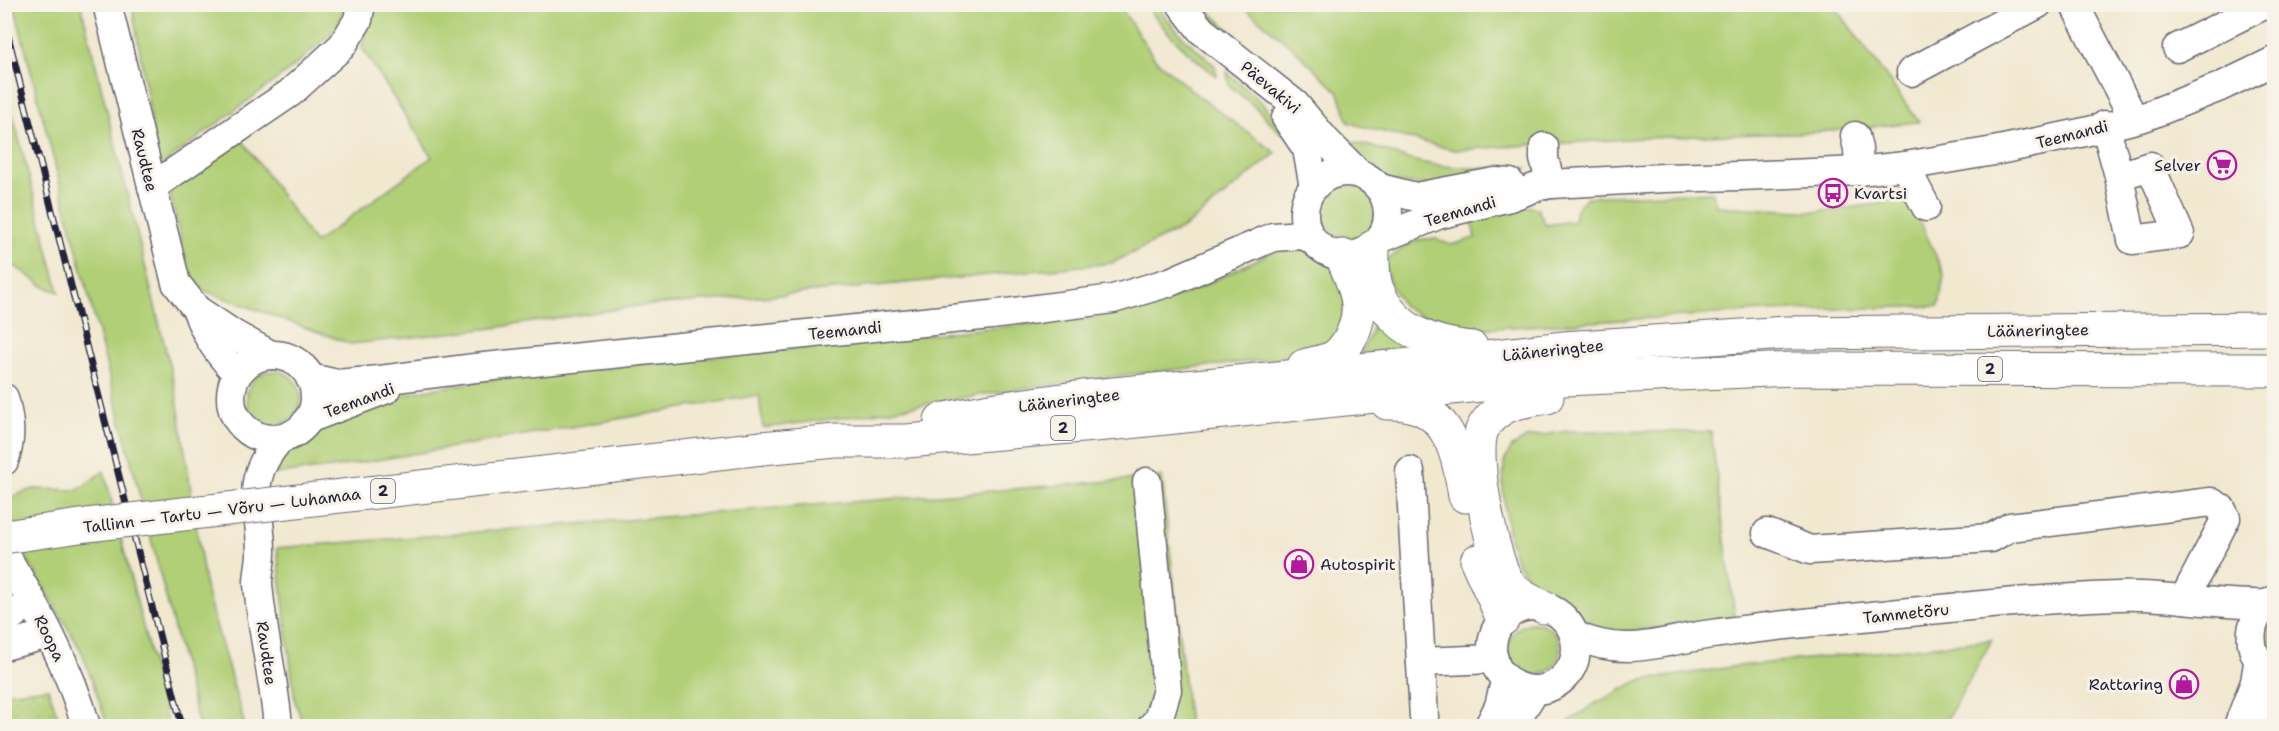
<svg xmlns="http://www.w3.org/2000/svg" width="2279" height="731" viewBox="0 0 2279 731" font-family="'Shantell Sans',sans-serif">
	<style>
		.grass { fill: #b0cf76; stroke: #697858; stroke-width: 1.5 }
		.garden { fill: url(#garden-dots); stroke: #697858; stroke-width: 1.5 }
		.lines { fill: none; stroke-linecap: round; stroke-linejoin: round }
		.minor-casing { stroke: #6a676f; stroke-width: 31 }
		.highway-casing { stroke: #6a676f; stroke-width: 35 }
		.minor { stroke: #fff; stroke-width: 28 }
		.highway { stroke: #fff; stroke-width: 33 }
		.rail-casing { stroke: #22223b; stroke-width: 7 }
		.rail { stroke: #f7f3e8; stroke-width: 4.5; stroke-dasharray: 14; stroke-linecap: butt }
		.highway-bridge-casing { stroke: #6a676f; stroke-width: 35; stroke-linecap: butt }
		.highway-bridge { stroke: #fff; stroke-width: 33 }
		.labels { text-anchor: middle; stroke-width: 6; stroke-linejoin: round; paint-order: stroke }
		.shield { fill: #f7f3e8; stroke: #62616f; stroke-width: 1.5 }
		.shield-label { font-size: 15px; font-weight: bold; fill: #22223b }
		.street-label { font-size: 16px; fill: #22223b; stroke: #f7f3e8 }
		.poi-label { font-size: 16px; fill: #22223b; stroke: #f7f3e8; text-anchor: end }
	</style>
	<defs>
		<pattern id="garden-dots" width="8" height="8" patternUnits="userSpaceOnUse" patternTransform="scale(1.5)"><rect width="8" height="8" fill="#b0cf76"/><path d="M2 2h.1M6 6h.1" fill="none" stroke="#97b167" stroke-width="1.8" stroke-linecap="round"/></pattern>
	</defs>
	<rect width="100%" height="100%" fill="#f7f3e8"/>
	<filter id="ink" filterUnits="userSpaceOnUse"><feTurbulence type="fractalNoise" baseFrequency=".0167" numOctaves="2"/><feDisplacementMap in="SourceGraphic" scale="12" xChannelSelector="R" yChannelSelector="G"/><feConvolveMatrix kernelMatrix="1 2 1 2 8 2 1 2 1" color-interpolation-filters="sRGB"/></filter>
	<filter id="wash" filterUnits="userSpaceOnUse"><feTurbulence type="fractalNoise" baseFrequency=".008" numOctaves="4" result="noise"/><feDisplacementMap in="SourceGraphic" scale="24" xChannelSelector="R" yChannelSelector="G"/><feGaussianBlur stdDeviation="1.35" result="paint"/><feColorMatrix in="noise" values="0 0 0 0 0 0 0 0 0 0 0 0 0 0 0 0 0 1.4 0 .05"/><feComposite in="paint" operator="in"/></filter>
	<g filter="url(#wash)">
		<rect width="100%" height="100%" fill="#f1e8d0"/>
		<g class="grass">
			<polygon points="370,4 1119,5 1155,59 1197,95 1276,153 1185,227 1112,263 771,296 637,306 493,328 351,344 191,286 169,189 241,138 315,243 432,157 362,48"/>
			<polygon points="14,5 81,5 176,392 206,590 245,726 199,726"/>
			<polygon points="132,5 346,5 337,28 292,68 159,167"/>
			<path d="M1146 5H1155L1182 36 1215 66 1217 76C1189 55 1166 33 1146 5Z"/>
			<polygon points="1192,5 1202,5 1236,36 1229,39"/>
			<polygon points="1241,5 1834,5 1919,122 1819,132 1643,138 1454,150 1349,123 1339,93 1292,47"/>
			<polygon points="1227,72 1260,101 1286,131 1281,133 1255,107 1229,85"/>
			<polygon points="4,81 59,292 45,287 13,265 5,267"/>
			<path d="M1348 141C1371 144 1392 155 1415 161 1452 170 1489 168 1527 168L1520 173 1436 186 1392 182 1340 145Z"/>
			<circle cx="1349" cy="212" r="26"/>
			<path d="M1906 190 1944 274 1939 306 1764 311 1479 329 1436 324 1403 306 1390 283 1384 263 1407 245 1423 239H1436L1451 245 1475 238 1472 221C1489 209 1516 203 1537 208L1546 225 1574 221 1576 209 1587 197 1713 192 1716 206 1816 212 1879 204Z"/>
			<polygon points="1284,246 1314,251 1328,263 1346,296 1340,332 1325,344 1304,353 1275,359 1132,374 985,394 854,416 763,428 759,395 330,468 274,474 292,446 319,430 337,417 361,407 419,391 489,380 1096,317 1169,300 1207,284"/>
			<path d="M1374 308 1420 347 1359 354C1370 339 1374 327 1374 308Z"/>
			<circle cx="274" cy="398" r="27"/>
			<polygon points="1567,431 1711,432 1735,617 1617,633 1590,626 1555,600 1536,589 1517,563 1509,538 1503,489 1504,462 1512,447 1526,438"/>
			<polygon points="104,471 168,726 108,726 82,652 5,522 5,499 33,489 78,490"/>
			<polygon points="1162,477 1189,726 304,726 295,702 277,548"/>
			<path d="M2274 620V657C2264 646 2265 632 2274 620Z"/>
			<circle cx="1534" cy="649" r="26"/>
			<polygon points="1992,640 1943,726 1563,726 1591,706 1638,681 1739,666"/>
		</g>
		<polygon class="garden" points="48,688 61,726 5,726 5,693"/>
	</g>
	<g filter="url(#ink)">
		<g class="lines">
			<g class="minor-casing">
				<g id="minor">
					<polyline points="107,4 176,283 197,310 233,334 271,355"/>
					<polyline points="1181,4 1201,30 1295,104 1327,142 1358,173"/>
					<polyline points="2074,4 2134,119"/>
					<polyline points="2177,48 2266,4"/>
					<polyline points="1911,72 2038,4"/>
					<polyline points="1286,118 1307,149 1314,187"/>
					<polyline points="2105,125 2119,176 2132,240 2180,234 2150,166 2119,176"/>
					<polyline points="1855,136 1858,149 1859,171"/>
					<polyline points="1544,147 1544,159 1551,184"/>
					<polyline points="1905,166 1926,207"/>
					<circle cx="1346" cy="214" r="42"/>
					<polyline points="152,187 290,93 342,46 358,20 361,4"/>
					<polyline points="1380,188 1416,197 1495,182 1510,183"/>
					<polyline points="1382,238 1438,215 1510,197 1539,186 1551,184 1664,178 1740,176 1859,171 1905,166 1994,151 2085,132 2144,117 2220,87 2274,61"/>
					<path d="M197 310C205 336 219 354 237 374"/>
					<circle cx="273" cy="397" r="42"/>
					<polyline points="310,378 337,384 380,380 475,368 991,315 1113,299 1170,282 1273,237 1302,235 1312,239"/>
					<path d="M4 398C10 420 12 440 4 461"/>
					<polyline points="308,419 387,389"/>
					<polyline points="1410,471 1424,717"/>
					<polyline points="1147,482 1167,690 1158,720 1152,726"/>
					<polyline points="1767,533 1810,550 1991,538 2010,527 2211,502 2221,508 2226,518 2184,599"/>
					<path d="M4 553C37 608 69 665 86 726"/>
					<path d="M2274 600C2243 619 2245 657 2274 676"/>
					<circle cx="1534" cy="648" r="42"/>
					<polyline points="4,621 32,601"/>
					<path d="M1574 635C1626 659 1659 641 1712 634 1777 625 1844 619 1910 612 1979 605 2049 598 2119 596 2169 594 2218 606 2268 604"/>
					<polyline points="4,646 49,634"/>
					<polyline points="1421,662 1494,659"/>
					<path d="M278 726C274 679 262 632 258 584 258 573 261 563 261 552 261 503 242 482 280 439"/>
					<polyline points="1489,726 1499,706 1506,678"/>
					<polyline points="1512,726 1535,690"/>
					<polyline points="2238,726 2255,682 2258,663"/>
					<polyline points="2257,726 2274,698"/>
				</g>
			</g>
			<g class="highway-casing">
				<g id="highway">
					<path d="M1373 247C1373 261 1372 276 1377 289 1393 331 1432 344 1472 348"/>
					<path d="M1304 366C1313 363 1323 362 1332 358 1339 355 1344 348 1348 342 1368 309 1355 288 1342 256"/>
					<path d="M1387 403C1447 401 1457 447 1465 496"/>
					<polyline points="941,420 990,410 1083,397 1442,362 1564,348 1786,333 2274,329"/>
					<polyline points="762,448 836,441 907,441 1118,423 1470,386 1542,380 1793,369 2274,370"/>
					<polyline points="1477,561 1503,619"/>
					<path d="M1544 607C1530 601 1516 595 1507 581 1492 557 1470 452 1483 428 1497 403 1522 401 1547 397"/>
				</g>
			</g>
			<use href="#minor" class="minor"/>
			<use href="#highway" class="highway"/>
			<g class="rail-casing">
				<polyline id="rail" points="4,20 182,726"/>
			</g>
			<use href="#rail" class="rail"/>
			<g class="highway-bridge-casing">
				<polyline id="highway-bridge" points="4,537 87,525 762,448"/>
			</g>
			<use href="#highway-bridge" class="highway-bridge"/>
		</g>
	</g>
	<defs>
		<g id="supermarket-ring" transform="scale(1.5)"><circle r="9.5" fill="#f7f3e8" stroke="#b5179e" stroke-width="1.5"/><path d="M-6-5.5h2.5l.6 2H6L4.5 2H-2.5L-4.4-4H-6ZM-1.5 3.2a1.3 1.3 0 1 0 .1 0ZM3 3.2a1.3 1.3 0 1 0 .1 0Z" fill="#b5179e"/></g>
		<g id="bus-ring" transform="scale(1.5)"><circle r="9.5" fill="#f7f3e8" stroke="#b5179e" stroke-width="1.5"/><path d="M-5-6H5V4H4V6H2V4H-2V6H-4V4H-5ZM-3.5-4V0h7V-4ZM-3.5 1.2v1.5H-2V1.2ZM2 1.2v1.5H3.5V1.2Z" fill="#b5179e"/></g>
		<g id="shop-ring" transform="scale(1.5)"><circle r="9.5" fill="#f7f3e8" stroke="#b5179e" stroke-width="1.5"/><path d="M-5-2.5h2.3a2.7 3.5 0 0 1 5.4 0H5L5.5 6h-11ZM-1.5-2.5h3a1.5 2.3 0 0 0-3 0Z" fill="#b5179e"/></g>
	</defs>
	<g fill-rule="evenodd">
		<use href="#supermarket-ring" x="2222" y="165"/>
		<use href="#bus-ring" x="1833" y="193"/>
		<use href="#shop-ring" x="1299" y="564"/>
		<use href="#shop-ring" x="2184" y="684"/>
	</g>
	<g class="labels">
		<g class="shield">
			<rect x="1978" y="357" width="24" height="24" rx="4.5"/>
			<rect x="1051" y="416" width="24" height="24" rx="4.5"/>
			<rect x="371" y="479" width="24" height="24" rx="4.5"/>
		</g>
		<g class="shield-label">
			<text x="1990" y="374">2</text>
			<text x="1063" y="433">2</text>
			<text x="383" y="496">2</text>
		</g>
		<g class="street-label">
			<text transform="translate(1271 87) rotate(40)" y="6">Päevakivi</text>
			<text transform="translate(2072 134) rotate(-14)" y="6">Teemandi</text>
			<text transform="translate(145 160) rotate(76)" y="6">Raudtee</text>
			<text transform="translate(1460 211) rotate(-16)" y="6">Teemandi</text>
			<text transform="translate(845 330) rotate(-6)" y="6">Teemandi</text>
			<text transform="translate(2038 330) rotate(-1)" y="6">Lääneringtee</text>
			<text transform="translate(1553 350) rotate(-6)" y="6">Lääneringtee</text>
			<text transform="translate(359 400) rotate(-20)" y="6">Teemandi</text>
			<text transform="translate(1069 400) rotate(-7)" y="6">Lääneringtee</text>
			<text transform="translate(222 510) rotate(-7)" y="6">Tallinn — Tartu — Võru — Luhamaa</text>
			<text transform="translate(1906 613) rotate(-6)" y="6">Tammetõru</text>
			<text transform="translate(50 638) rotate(64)" y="6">Roopa</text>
			<text transform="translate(267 653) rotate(82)" y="6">Raudtee</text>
		</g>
		<g class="poi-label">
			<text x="2201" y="171">Selver</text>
			<text x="1854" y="199" text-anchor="start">Kvartsi</text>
			<text x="1320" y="570" text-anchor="start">Autospirit</text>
			<text x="2163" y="690">Rattaring</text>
		</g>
	</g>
	<rect width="2279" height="731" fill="none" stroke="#f7f3e8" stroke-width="24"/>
</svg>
